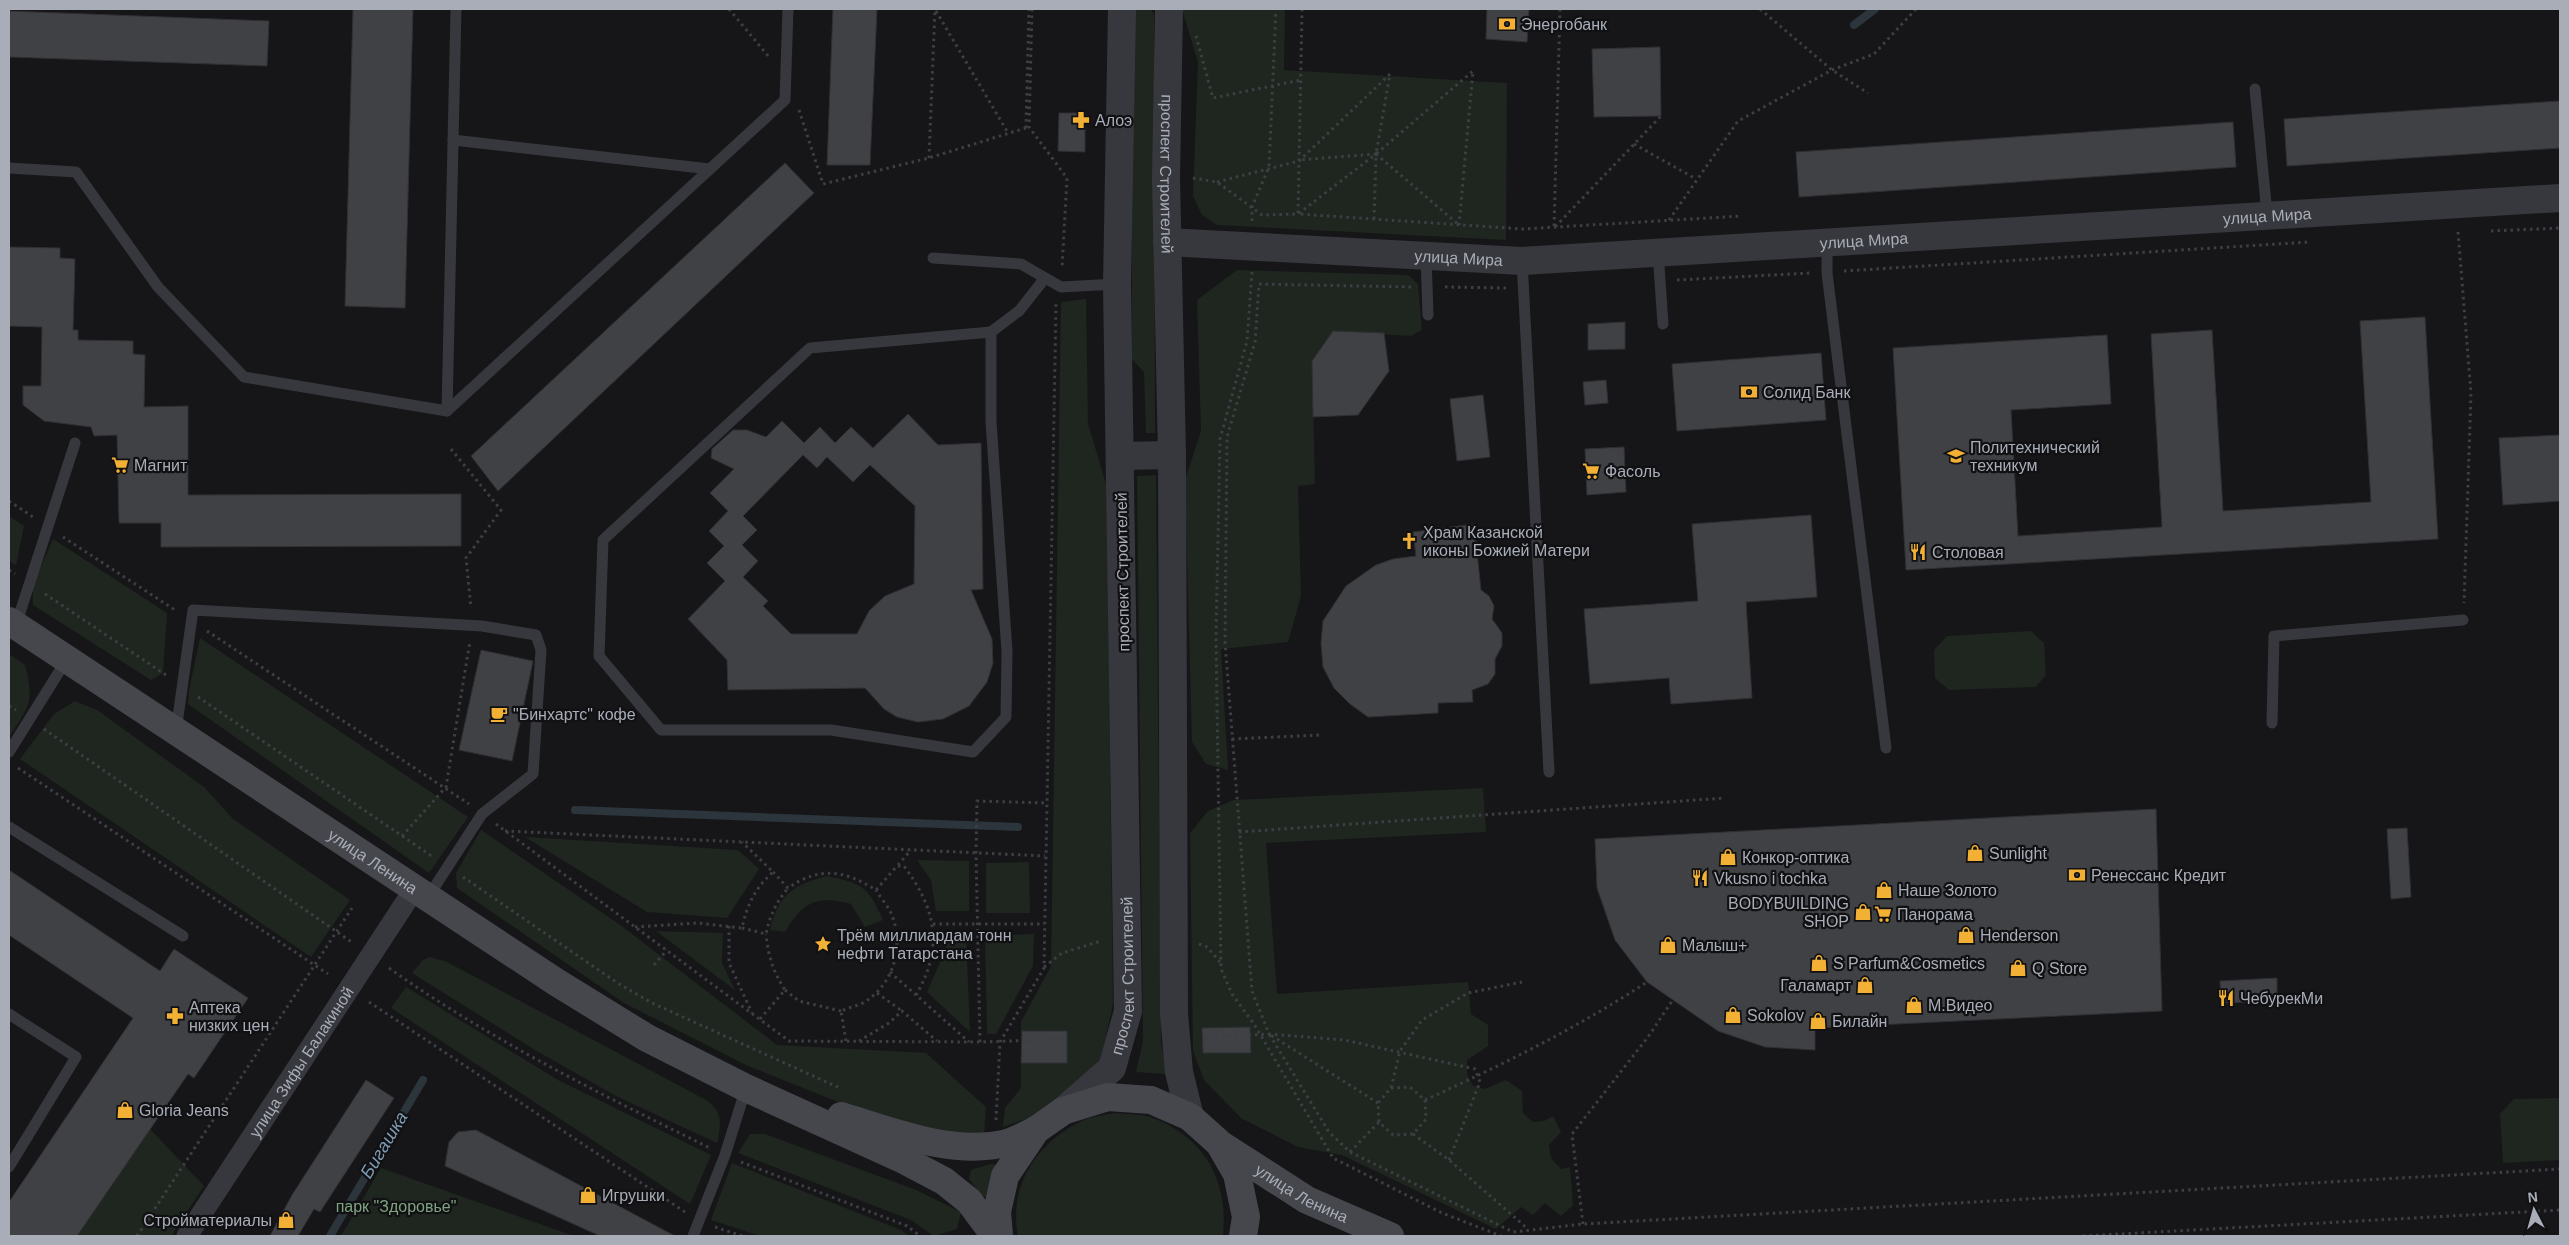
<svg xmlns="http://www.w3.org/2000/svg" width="2569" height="1245" viewBox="0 0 2569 1245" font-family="Arial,sans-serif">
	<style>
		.green { fill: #1e261f }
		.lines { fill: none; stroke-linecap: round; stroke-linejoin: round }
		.stream { stroke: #2c353c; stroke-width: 8 }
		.building { fill: #404145; stroke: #303034; fill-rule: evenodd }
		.path { stroke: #3d3f44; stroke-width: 3; stroke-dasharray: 2.5 4; stroke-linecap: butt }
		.service { stroke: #37383d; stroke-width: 11 }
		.minor { stroke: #37383d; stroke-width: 21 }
		.tertiary { stroke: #37383d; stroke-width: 28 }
		.secondary { stroke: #45474d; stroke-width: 28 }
		.labels { text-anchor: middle; stroke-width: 4.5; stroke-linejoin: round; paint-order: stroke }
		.poi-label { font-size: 16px; fill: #a8adb8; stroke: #111113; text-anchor: start }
		.street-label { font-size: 16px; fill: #a8adb8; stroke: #111113 }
		.park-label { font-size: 16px; fill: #7fa381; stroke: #111113 }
		.water-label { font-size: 18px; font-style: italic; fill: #7f9bb3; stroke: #111113 }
	</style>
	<rect width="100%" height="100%" fill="#161618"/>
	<g class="green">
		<polygon points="1132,9 1151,9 1154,15 1155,433 1146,433 1144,372 1132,359"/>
		<polygon points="1182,9 1285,9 1284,70 1507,83 1506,240 1217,225 1202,215 1193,196 1198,62"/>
		<polygon points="1237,270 1408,275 1418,284 1422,330 1411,336 1333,331 1312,361 1315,484 1298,486 1301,596 1288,642 1221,649 1228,770 1206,764 1192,742 1185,480 1201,431 1197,300"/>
		<polygon points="1086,299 1088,424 1107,487 1113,1004 1101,1059 1076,1085 1029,1118 1003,1127 1005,1108 1021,1088 1021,1022 1051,966 1061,302"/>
		<polygon points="1156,475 1161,1043 1167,1074 1136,1072 1143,1041 1137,476"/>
		<polygon points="9,516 24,526 16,565 9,561"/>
		<polygon points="53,539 167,613 163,673 151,680 33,605 33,585"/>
		<polygon points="2031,631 2044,643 2046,675 2036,687 1949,690 1935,678 1934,650 1947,636"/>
		<polygon points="200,638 468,817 429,873 188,704 189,690"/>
		<path d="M9 654 25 665C35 702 29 706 9 737Z"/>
		<polygon points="75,701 97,710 204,787 233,819 350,900 311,957 20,759 54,714"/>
		<polygon points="1483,788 1486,832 1266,843 1277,994 1468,982 1471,1014 1488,1025 1488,1046 1467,1060 1467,1074 1473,1086 1485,1089 1506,1080 1522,1091 1523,1113 1533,1122 1544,1121 1553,1116 1561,1132 1549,1145 1551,1158 1561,1169 1570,1167 1573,1205 1561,1216 1545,1203 1533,1215 1521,1207 1496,1229 1342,1155 1298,1147 1241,1118 1204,1080 1193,1051 1190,833 1208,811 1233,800"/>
		<polygon points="481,830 619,924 777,1045 926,1053 986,1107 984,1135 945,1136 858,1110 746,1065 624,1003 457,888 456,873"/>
		<polygon points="525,837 738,850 759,869 727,918 647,912"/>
		<polygon points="917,860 969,861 969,911 936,911 931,880"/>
		<polygon points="1029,862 1030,913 986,913 986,863"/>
		<path d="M827 876C863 884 868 886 883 920L865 927 851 904C816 895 803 902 785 932L770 930C778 895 794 884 827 876Z"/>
		<polygon points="656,931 723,933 722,963 735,990"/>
		<polygon points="944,934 966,934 970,1032 927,992 946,949"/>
		<polygon points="1034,934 1033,966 996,1034 987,1034 985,936"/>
		<path d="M430 957 447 962 708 1101C723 1113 721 1125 717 1143L616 1096 535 1050 412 973 423 960Z"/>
		<polygon points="406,987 558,1080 711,1155 690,1204 391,1008"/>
		<polygon points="2560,1098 2560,1160 2503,1163 2500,1114 2514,1099"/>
		<path d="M1116 1113C1126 1114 1140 1114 1150 1117 1204 1136 1229 1180 1223 1236H1018C1008 1186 1037 1142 1082 1121 1092 1116 1105 1115 1116 1113Z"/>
		<polygon points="150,1129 204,1186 171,1236 77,1236"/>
		<polygon points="750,1134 765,1134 916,1190 961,1212 957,1229 934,1236 911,1220 738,1153"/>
		<polygon points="732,1163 901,1230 909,1236 760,1236 711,1220"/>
		<polygon points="990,1164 998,1165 986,1197 982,1196 969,1179 971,1170"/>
		<polygon points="381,1168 574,1236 341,1236"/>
	</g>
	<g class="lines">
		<g class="stream">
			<polyline points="1854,25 1875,9"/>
			<polyline points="575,810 1018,827"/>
			<polyline points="330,1236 423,1080"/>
		</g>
	</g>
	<g class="building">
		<polygon points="353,9 413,9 405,308 345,306"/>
		<polygon points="833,9 877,9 870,165 827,165"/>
		<polygon points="1487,9 1529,9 1527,42 1486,39"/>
		<polygon points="9,11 269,21 267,66 9,57"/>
		<polygon points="1660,47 1661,116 1594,117 1592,49"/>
		<polygon points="2560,101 2560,148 2287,166 2284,119"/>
		<polygon points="1059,113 1085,113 1085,152 1058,151"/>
		<polygon points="2233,122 2236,167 1799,197 1796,152"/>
		<polygon points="785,163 814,193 498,491 471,456"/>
		<polygon points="9,247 60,248 60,258 75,259 73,330 78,330 78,340 133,341 133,354 145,355 144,407 188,406 188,495 461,494 461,546 161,547 161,523 119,523 117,435 94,436 91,427 44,421 23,405 23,386 41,386 42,327 9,326"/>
		<polygon points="2425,317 2438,539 1906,570 1893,348 2107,335 2111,404 2011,410 2018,536 2162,527 2151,334 2212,330 2223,511 2371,502 2360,321"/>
		<polygon points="1625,322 1625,349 1588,350 1588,324"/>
		<polygon points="1333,331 1384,333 1389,371 1358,415 1313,417 1312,361"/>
		<polygon points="1821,353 1826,420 1677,431 1672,364"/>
		<polygon points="1606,380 1608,403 1585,405 1583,382"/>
		<polygon points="1483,395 1490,457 1457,461 1450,399"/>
		<path d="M908 414 938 445 981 443 983 589 971 590 992 639 993 663 987 682 969 706 943 719 918 722 897 717 884 709 865 688 728 690 727 660 688 619 725 581 707 563 724 546 709 531 728 511 710 493 734 469 711 458 712 449 733 430H747L766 437 782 421 804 443 820 427 835 443 851 427 873 448ZM803 455 817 468 827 457 853 482 870 465 915 506 914 584 885 596 869 611 857 634H791L763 606 768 601 743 577 758 561 742 545 757 530 743 516Z"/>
		<polygon points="2560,435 2560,501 2503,505 2499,438"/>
		<polygon points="1624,447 1626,492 1587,495 1585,449"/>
		<polygon points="1811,515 1817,597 1746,602 1752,698 1671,704 1669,678 1590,684 1584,609 1698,601 1692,524"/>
		<polygon points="1474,524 1481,590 1489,596 1494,606 1492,619 1502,633 1502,646 1495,659 1495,674 1488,684 1472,690 1473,702 1438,703 1438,713 1368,717 1350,704 1334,688 1323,667 1321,643 1323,621 1346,586 1376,565 1393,559 1416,556 1413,532"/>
		<polygon points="481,650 533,661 512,761 459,750"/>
		<polygon points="2156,809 2162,1011 1815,1028 1815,1050 1765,1047 1718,1031 1647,982 1615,940 1597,888 1595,839"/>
		<polygon points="2407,828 2411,897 2391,899 2387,829"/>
		<polygon points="9,870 160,971 174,949 248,998 194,1078 188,1074 77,1236 9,1236 9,1202 133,1018 9,935"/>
		<polygon points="2277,978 2277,1001 2221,1003 2220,981"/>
		<polygon points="1250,1027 1251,1053 1203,1053 1202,1028"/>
		<polygon points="1022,1031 1067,1031 1067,1063 1021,1063"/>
		<polygon points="366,1080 394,1098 320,1212 314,1209 298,1236 270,1236 292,1195"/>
		<polygon points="476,1130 675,1236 600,1236 445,1166 449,1142 458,1132"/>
	</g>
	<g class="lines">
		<g class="path">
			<polyline points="729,9 769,57"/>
			<polyline points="1032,9 1029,127 1067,178 1062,268"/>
			<polyline points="1302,9 1298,214 1523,229 1742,216"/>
			<polyline points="1560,9 1554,228 1661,116"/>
			<polyline points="1760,9 1832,70 1868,93"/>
			<polyline points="936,11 1008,133"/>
			<polyline points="1196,36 1213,98 1301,80"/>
			<polyline points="799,110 823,184 929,158 1029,127"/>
			<polyline points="1026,128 1029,9"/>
			<polyline points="1634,144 1696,179"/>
			<polyline points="929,158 935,9"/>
			<polyline points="1193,178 1217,182 1262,215 1298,214 1376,154 1299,160"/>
			<polyline points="1217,182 1299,161 1390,74 1376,154 1473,71 1459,225"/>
			<polyline points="1374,219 1376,154 1459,225"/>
			<polyline points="1669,220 1738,121 1832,70 1874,54 1916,9"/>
			<polyline points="1252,221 1252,207 1269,167 1276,9"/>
			<polyline points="2491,231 2560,228"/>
			<polyline points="2458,232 2471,393 2464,603"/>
			<polyline points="1844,271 2310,242"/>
			<polyline points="1252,272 1247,341 1220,439 1216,638 1221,969 1232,994 1254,1024 1333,1158 1442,1213 1501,1236"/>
			<polyline points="1677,280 1811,273"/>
			<polyline points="1411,287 1259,284 1255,342 1227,437 1225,642 1252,991 1269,1034 1344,1040 1475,1069 1480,1082 1449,1160"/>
			<polyline points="1445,287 1506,288"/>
			<polyline points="451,449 501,510 466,558 471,608"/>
			<polyline points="9,501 33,517"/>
			<polyline points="63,537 175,610"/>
			<polyline points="9,570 15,574"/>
			<polyline points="45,594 166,675"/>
			<polyline points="207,631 469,804"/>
			<polyline points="198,697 433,857"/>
			<polyline points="9,706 16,710"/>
			<polyline points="44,729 353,943"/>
			<polyline points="1232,739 1320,735"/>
			<polyline points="18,768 328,974"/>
			<polyline points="496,824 789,1041 980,1042 1067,1039"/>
			<polyline points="505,831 1045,856"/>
			<polyline points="1239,832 1725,798"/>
			<polyline points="402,836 446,787 470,641"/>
			<polyline points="898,865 911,850"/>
			<path d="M773 872 788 888C820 866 844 870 876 890L897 866H904C936 909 944 947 916 995L969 1042"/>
			<polyline points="463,877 619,984 652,1003 842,1089"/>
			<polyline points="933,924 1044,924"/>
			<polyline points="729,926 729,963 752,1013"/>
			<path d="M635 927 697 923 742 928C747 905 755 888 773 872L742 842"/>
			<path d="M742 928 766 934C770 915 776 903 788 888"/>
			<polyline points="1199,944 1207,947 1220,962"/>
			<polyline points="654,965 667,950"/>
			<polyline points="1044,967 1062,953 1101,941"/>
			<path d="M389 968C489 1039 600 1094 710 1148"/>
			<polyline points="890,972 916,995"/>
			<polyline points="785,990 799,1001 841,1011"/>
			<polyline points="877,993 902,1011"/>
			<polyline points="369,1002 685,1212"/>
			<path d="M760 1019 785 990C773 972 768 955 766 934"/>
			<polyline points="1203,1038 1269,1034"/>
			<path d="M846 1041 841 1011C848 1008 856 1006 863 1003 894 985 905 945 891 913 887 905 880 897 876 890"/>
			<polyline points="859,1041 889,1023 902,1011 937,1041"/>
			<polyline points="980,1042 976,853 977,801 1046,803"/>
			<polyline points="1391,1088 1410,1087 1425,1100 1426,1119 1413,1134 1393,1135 1379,1122 1378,1103 1391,1088 1400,1051 1422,1020 1468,993 1522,982"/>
			<path d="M1425 1100C1502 1065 1577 1028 1647 982"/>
			<polyline points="1378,1103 1269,1034 1329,1132 1350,1152 1513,1232 1583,1224 2560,1169"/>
			<polyline points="996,1120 1000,1042 1044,968 1056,304"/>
			<polyline points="1413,1134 1449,1160 1528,1229"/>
			<polyline points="1350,1152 1379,1122"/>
			<polyline points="741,1162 907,1226 920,1236"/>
			<polyline points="1583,1224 1572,1134 1648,1037 1672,1001"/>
			<polyline points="715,1227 742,1236"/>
			<polyline points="137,1236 352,908"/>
			<polyline points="2083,1236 2560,1210"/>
		</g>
		<g class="service">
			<polyline points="2255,89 2267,214"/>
			<polyline points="453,140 710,169"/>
			<polyline points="9,168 76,172 158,287 244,377 447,411 785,100 788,9"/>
			<polyline points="1827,242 1827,273 1886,748"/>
			<polyline points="1658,252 1663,324"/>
			<polyline points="1426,256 1428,315"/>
			<polyline points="933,258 1021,264 1061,287 1117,284"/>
			<polyline points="1522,261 1549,772"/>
			<polyline points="991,332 991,422 1007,651 1006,717 973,752 831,730 661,730 599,656 603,540 810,348 991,332 1019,311 1045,278"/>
			<polyline points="447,411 456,9"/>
			<polyline points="16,625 75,443"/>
			<polyline points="2272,723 2274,636 2463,620"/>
			<polyline points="176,731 193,610 482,626 536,635 541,650 533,774 482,814 428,897"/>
			<polyline points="9,752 67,659"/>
			<polyline points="9,827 183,936"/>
			<polyline points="9,1014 76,1057 9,1167"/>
			<polyline points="693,1236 725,1155 746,1088"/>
		</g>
		<path class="minor" id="s1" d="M187 1236 415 888"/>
		<g class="tertiary">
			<path id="s2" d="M1169 9 1166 178 1172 455 1174 1014 1179 1072 1190 1117"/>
			<path id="s3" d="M1167 242 1522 261 2560 198"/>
			<polyline points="1120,456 1172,455"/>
			<path id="s4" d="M1063 1111 1112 1068 1128 1011 1117 284 1122 9"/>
		</g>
		<g class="secondary">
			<path id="s5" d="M9 621 556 982 647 1038 746 1088 904 1160 944 1181 969 1201 995 1236"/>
			<path d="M841 1116C894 1132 952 1156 1007 1143 1017 1140 1027 1134 1036 1130"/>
			<path id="s6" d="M1223 1146 1307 1200 1390 1236"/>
			<polyline points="999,1236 997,1212 1005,1176 1036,1130 1063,1111 1108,1097 1151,1100 1190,1117 1219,1143 1237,1174 1246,1217 1243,1236"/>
		</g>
	</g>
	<defs>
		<g id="bank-bare" transform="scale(1.35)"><path d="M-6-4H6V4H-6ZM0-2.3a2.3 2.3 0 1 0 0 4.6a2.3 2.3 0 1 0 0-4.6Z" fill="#f2b134" stroke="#111113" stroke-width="2.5" paint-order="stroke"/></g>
		<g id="pharmacy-bare" transform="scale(1.35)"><path d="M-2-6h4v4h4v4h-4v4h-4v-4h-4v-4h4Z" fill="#f2b134" stroke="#111113" stroke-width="2.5" paint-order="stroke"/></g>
		<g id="university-bare" transform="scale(1.35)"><path d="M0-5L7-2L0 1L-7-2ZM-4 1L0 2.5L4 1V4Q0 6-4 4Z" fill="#f2b134" stroke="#111113" stroke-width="2.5" paint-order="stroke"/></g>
		<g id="supermarket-bare" transform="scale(1.35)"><path d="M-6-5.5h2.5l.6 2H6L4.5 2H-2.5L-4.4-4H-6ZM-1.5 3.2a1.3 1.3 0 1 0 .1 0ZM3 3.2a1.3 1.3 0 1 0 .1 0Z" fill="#f2b134" stroke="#111113" stroke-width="2.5" paint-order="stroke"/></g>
		<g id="church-bare" transform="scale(1.35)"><path d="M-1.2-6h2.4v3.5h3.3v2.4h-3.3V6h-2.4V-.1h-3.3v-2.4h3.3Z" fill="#f2b134" stroke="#111113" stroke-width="2.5" paint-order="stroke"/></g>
		<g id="restaurant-bare" transform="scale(1.35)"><path d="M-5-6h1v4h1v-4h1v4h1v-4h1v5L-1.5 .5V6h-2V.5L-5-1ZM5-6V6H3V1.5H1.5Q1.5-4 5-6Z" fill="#f2b134" stroke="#111113" stroke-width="2.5" paint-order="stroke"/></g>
		<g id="cafe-bare" transform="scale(1.35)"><path d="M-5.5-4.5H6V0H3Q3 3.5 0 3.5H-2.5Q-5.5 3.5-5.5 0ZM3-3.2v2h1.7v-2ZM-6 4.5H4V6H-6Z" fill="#f2b134" stroke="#111113" stroke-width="2.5" paint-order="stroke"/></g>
		<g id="shop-bare" transform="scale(1.35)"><path d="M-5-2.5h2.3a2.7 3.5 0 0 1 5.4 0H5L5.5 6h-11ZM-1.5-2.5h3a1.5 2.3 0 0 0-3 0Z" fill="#f2b134" stroke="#111113" stroke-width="2.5" paint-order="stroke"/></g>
		<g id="sight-bare" transform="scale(1.35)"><path d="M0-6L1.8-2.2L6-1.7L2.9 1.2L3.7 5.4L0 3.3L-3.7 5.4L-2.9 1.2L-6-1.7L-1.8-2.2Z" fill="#f2b134" stroke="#111113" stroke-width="2.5" paint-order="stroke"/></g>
	</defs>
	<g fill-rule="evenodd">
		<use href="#bank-bare" x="1507" y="24"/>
		<use href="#pharmacy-bare" x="1081" y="120"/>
		<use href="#bank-bare" x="1749" y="392"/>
		<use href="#university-bare" x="1956" y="456"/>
		<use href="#supermarket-bare" x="120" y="465"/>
		<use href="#supermarket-bare" x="1591" y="471"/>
		<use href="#church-bare" x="1409" y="541"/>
		<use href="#restaurant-bare" x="1918" y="552"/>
		<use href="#cafe-bare" x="499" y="714"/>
		<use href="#shop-bare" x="1975" y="853"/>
		<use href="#shop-bare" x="1728" y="857"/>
		<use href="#bank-bare" x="2077" y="875"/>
		<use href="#restaurant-bare" x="1700" y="878"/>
		<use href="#shop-bare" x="1884" y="890"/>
		<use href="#shop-bare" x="1863" y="912"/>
		<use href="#supermarket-bare" x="1883" y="914"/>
		<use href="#shop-bare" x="1966" y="935"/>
		<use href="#sight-bare" x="823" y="944"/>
		<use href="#shop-bare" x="1668" y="945"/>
		<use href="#shop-bare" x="1819" y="963"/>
		<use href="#shop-bare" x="2018" y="968"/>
		<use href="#shop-bare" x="1865" y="985"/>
		<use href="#restaurant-bare" x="2226" y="998"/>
		<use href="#shop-bare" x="1914" y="1005"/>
		<use href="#shop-bare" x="1733" y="1015"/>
		<use href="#pharmacy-bare" x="175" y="1016"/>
		<use href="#shop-bare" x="1818" y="1021"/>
		<use href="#shop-bare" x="125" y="1110"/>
		<use href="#shop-bare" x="588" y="1195"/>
		<use href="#shop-bare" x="286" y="1220"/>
	</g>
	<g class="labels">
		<g class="poi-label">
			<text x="1521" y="30">Энергобанк</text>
			<text x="1095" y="126">Алоэ</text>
			<text x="1763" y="398">Солид Банк</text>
			<text x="1970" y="453">Политехнический<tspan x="1970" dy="18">техникум</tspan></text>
			<text x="134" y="471">Магнит</text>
			<text x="1605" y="477">Фасоль</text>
			<text x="1423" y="538">Храм Казанской<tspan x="1423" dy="18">иконы Божией Матери</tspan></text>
			<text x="1932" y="558">Столовая</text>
			<text x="513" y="720">"Бинхартс" кофе</text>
			<text x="1989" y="859">Sunlight</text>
			<text x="1742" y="863">Конкор-оптика</text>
			<text x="2091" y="881">Ренессанс Кредит</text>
			<text x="1714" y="884">Vkusno i tochka</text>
			<text x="1898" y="896">Наше Золото</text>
			<text x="1849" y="909" text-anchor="end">BODYBUILDING<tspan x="1849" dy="18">SHOP</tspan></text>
			<text x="1897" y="920">Панорама</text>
			<text x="837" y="941">Трём миллиардам тонн<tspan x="837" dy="18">нефти Татарстана</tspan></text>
			<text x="1980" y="941">Henderson</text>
			<text x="1682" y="951">Малыш+</text>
			<text x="1833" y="969">S Parfum&amp;Cosmetics</text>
			<text x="2032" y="974">Q Store</text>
			<text x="1851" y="991" text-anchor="end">Галамарт</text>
			<text x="2240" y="1004">ЧебурекМи</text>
			<text x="1928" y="1011">М.Видео</text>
			<text x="189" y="1013">Аптека<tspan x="189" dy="18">низких цен</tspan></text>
			<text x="1747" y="1021">Sokolov</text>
			<text x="1832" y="1027">Билайн</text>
			<text x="139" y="1116">Gloria Jeans</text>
			<text x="602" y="1201">Игрушки</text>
			<text x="272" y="1226" text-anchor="end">Стройматериалы</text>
		</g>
		<g class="street-label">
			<text dy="6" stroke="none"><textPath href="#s2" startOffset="165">проспект Строителей</textPath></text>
			<text dy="6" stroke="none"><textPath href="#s3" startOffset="1102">улица Мира</textPath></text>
			<text dy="6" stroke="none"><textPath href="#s3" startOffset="698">улица Мира</textPath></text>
			<text dy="6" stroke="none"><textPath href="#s3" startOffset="292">улица Мира</textPath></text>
			<text transform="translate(1122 572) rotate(-91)" y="6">проспект Строителей</text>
			<text dy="6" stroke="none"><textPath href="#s5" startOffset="436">улица Ленина</textPath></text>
			<text dy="6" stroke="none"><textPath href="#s4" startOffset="159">проспект Строителей</textPath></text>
			<text dy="6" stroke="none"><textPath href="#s1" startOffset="208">улица Зифы Балакиной</textPath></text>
			<text dy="6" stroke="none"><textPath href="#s6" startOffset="92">улица Ленина</textPath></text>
		</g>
		<g class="park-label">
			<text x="396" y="1212">парк "Здоровье"</text>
		</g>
		<g class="water-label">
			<text transform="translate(384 1145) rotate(-59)" y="6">Бигашка</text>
		</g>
	</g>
	<rect width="2569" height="1245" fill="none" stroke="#a8adb8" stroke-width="20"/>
	<g transform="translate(2534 1210) rotate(354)" stroke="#111113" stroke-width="4" paint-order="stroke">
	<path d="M0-4L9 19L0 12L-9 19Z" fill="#a8adb8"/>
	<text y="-8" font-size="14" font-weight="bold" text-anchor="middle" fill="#a8adb8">N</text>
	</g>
</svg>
